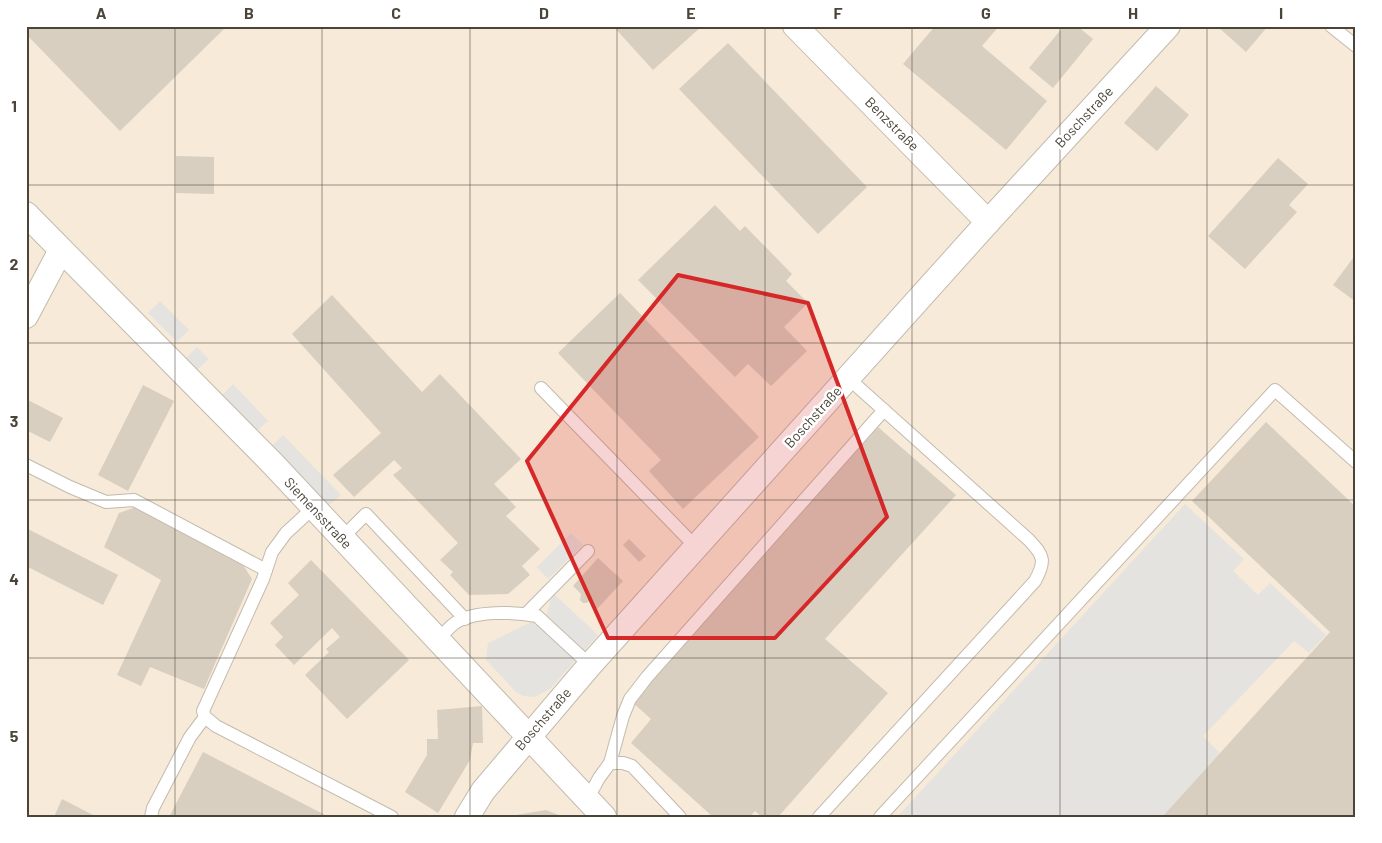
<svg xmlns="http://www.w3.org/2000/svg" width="1382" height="843" viewBox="0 0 1382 843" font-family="Barlow,sans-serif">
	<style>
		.commercial { fill: #f7ead8 }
		.parking { fill: #e5e3e0 }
		.building { fill: #d8cfc1 }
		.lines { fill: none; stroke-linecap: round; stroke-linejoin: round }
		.lane-casing { stroke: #c2bbae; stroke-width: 14 }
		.street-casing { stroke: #c2bbae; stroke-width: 26 }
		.lane { stroke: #fff; stroke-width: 12 }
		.street { stroke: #fff; stroke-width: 24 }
		.marked { fill: #d62828; fill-opacity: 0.2; stroke: #d62828; stroke-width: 4; stroke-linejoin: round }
		.grid { fill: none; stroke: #4b4439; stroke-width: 1; stroke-opacity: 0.55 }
		.labels { text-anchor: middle; stroke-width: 5; stroke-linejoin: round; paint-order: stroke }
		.street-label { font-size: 14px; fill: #4b4439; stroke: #fff }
		.neatline { fill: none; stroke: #4b4439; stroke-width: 2 }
		.grid-label { font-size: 16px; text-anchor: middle; font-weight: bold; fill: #4b4439 }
	</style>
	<rect width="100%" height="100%" fill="#f6f3ec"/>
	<rect class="commercial" x="26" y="26" width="1330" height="791"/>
	<g class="parking">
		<polygon points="160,301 189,330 177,342 148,313"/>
		<polygon points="197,347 209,359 196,371 185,359"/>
		<polygon points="233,384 268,421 256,432 221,396"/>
		<polygon points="283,435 341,495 328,506 271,447"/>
		<polygon points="1185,504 1244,559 1233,571 1258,595 1270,583 1326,635 1309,653 1294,641 1203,736 1220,753 1162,817 897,817"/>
		<polygon points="571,533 583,545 548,579 537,567"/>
		<polygon points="553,593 598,635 550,689 535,697 523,696 517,693 486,660 488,643 546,615"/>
	</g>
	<g class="building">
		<polygon points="26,26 227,26 120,131 26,34"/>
		<polygon points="613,26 702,26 653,70"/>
		<polygon points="935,26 999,26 982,46 1047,101 1006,150 903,64"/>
		<polygon points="1064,26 1077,26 1093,39 1053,88 1029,68"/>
		<polygon points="1217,26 1268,26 1246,52"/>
		<polygon points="728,43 867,187 818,234 679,89"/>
		<polygon points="1156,86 1189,115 1157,151 1124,123"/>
		<polygon points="176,156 214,157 214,194 176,193"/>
		<polygon points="1278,158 1308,184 1289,205 1297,212 1245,269 1208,236"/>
		<polygon points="715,205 740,231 745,226 792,274 786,281 808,303 784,327 807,351 771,386 748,364 735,377 638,280"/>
		<polygon points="1356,254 1356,302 1333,285"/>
		<polygon points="620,293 759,437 683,509 649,471 661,460 558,353"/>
		<polygon points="332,295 422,392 440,374 521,459 494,484 516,507 506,516 540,549 522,566 530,575 508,594 469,595 450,575 453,572 440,560 458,543 393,475 402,468 394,460 354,497 333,475 381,433 292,334"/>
		<polygon points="143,385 174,401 128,491 98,475"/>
		<polygon points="26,399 63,418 50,442 26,430"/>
		<polygon points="1266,422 1356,507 1356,817 1162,817 1330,632 1192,501"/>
		<polygon points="878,427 956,495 825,639 888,693 778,817 762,817 755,811 750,817 713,817 631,743 651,719 632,702"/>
		<polygon points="136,507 241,562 252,579 204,689 150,667 141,686 117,675 161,580 104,547 119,513"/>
		<polygon points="26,528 118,575 103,605 26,566"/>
		<polygon points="629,539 646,556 639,562 623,545"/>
		<polygon points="598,558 623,581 597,609 589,601 587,603 583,603 580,600 581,594 573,586"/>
		<polygon points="311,560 409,660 347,719 305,675 329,652 326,649 340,637 332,628 294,665 275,645 283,637 270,623 299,595 288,583"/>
		<polygon points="482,706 483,743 473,743 470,760 438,813 405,792 427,755 427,739 438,739 437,710"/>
		<polygon points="203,752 329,817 169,817"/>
		<polygon points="62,799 97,817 54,817"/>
		<polygon points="546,810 564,817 510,817 510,816"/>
	</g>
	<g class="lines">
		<g class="lane-casing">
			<g id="lane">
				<polyline points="1331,26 1356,46"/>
				<polyline points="541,388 696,547"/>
				<polyline points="26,465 70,487 106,502 134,500 266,570"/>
				<polyline points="313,508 286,533 272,552 263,579 203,711 205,717 216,726 392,817"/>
				<polyline points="342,538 366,514 465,619"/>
				<polyline points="526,614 588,551"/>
				<path d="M438 640C444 634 449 627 455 623 475 610 515 612 537 616L590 665"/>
				<polyline points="610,763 623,716 630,699 647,677 884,410"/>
				<polyline points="587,800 599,778 610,763 623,763 632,766 680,817"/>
				<polyline points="151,817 153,808 190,737 205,717"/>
				<path d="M819 817 1035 581C1046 561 1044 556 1029 540L848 378"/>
				<polyline points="880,817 1275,390 1356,462"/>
			</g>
		</g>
		<g class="street-casing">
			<g id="street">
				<polyline points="795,26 988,222"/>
				<polyline points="26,214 273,464 604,817"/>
				<polyline points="26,316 61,250"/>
				<polyline points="467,817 483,791 590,665 988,222 1168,26"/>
			</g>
		</g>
		<use href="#lane" class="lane"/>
		<use href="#street" class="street"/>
	</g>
	<path class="marked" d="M678 275 808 303 887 517 775 638H608L527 461Z"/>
	<path class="grid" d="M175 26V817M322 26V817M470 26V817M617 26V817M765 26V817M912 26V817M1060 26V817M1207 26V817M26 185H1356M26 343H1356M26 500H1356M26 658H1356"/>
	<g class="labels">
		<g class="street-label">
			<text transform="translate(1084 117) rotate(-47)" y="5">Boschstraße</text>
			<text transform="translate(892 124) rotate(45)" y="5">Benzstraße</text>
			<text transform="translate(813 417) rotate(-48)" y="5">Boschstraße</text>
			<text transform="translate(318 513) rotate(47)" y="5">Siemensstraße</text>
			<text transform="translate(543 719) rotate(-49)" y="5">Boschstraße</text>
		</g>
	</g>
	<rect width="1382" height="843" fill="none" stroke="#ffffff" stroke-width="55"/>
	<rect x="28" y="28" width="1326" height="788" class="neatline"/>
	<g class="grid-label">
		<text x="101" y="19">A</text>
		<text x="249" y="19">B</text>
		<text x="396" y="19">C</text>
		<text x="544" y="19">D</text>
		<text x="691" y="19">E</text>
		<text x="838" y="19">F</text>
		<text x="986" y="19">G</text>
		<text x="1133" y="19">H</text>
		<text x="1281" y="19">I</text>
		<text x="14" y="112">1</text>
		<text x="14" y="270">2</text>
		<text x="14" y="427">3</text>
		<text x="14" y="585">4</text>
		<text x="14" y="742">5</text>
	</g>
</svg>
